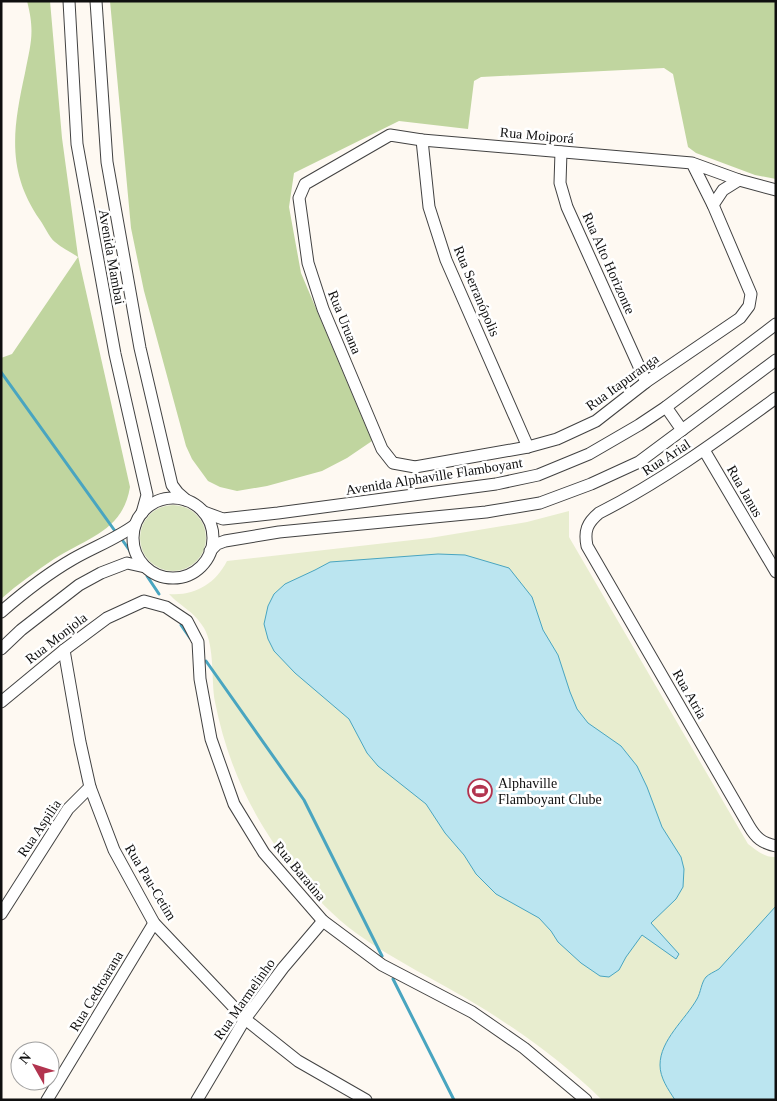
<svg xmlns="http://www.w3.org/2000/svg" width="777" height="1101" viewBox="0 0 777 1101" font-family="Georgia,serif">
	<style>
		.green { fill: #d9e5be }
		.forest { fill: #c0d59f }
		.pitch { fill: #e8edcf }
		.water { fill: #bbe5f0; stroke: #49a5c0 }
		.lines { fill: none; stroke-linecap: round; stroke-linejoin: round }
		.stream { stroke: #49a5c0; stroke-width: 3 }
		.minor-casing { stroke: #424242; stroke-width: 13 }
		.minor { stroke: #fff; stroke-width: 11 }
		.labels { text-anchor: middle; stroke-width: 5; stroke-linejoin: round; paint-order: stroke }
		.street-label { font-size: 14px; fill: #0f0f0f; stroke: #fff }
		.poi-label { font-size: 14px; fill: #0f0f0f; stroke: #fff; text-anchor: start }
	</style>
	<rect width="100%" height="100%" fill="#fef9f2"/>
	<circle class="green" cx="173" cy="538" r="33"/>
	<g class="forest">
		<path d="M27 1H50L62 138 78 256 130 487C123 531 87 538 54 559 36 571 18 584 1 599V358L12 354 78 257C71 252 62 248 55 242 49 237 45 227 40 220 6 171 13 128 25 73 31 43 35 32 27 1Z"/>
		<polygon points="110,1 776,1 776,179 755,175 696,153 688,147 673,74 664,68 481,77 474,81 468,129 399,121 294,173 289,207 301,273 372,441 347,458 322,471 267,486 237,491 220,487 208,481 192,459 186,446 144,291 131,228"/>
	</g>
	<path class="pitch" d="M569 511V537L748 844C756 850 765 858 776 857V1100H602C568 1066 520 1031 479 1006 438 981 395 961 356 933 334 917 313 895 297 874 255 823 228 768 215 702 211 680 215 647 204 628 193 610 181 607 169 594 195 596 215 584 227 561L430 538 527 522Z"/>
	<g class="water">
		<polygon points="438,554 465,555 509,568 532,597 543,630 558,655 570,692 577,709 588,723 621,746 637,766 647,787 662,827 681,857 684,869 683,887 676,899 651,923 679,954 676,959 642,935 626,957 619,970 609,977 600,976 581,963 558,942 551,931 539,918 496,894 476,874 464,855 445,833 426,804 378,766 367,753 349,719 295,673 274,651 268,639 264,624 268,606 274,594 285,584 315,570 330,562"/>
		<path d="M776 906V1100H675C668 1089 660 1078 660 1065 660 1040 685 1020 697 999 701 992 701 983 706 977 709 974 714 972 719 969Z"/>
	</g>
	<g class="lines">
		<g class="stream">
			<polyline points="1,372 115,531"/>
			<polyline points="123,541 130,551"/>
			<polyline points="147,576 159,594"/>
			<polyline points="181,625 190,638"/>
			<polyline points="206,661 304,800 382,956"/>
			<polyline points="393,979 454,1100"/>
		</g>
		<g class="minor-casing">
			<g id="minor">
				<polyline points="69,1 77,144 115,354 147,495 142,513"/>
				<polyline points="96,1 107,162 140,348 172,485 178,493 186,500"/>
				<polyline points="422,140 429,207 446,260 528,447"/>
				<polyline points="561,152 560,183 567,207 646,382"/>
				<polyline points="692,163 713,205 751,294 749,306 740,318 646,382 596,421 557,439 528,447 415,467 393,463 382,449 323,309 308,263 299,198 305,184 390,135 422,140 692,163 739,180 776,190"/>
				<polyline points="713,205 723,190 739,180"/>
				<path d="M776 398C718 440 662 481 599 513 587 523 584 531 587 546L749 826C756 838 762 843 776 846"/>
				<polyline points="666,407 682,430"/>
				<polyline points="704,450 776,572"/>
				<circle cx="173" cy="538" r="40"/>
				<polyline points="204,512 223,519 278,513 496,484 538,475 589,454 639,425 666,407 776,324"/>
				<polyline points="210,551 217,544 225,541 279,532 486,512 540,503 591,484 639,462 776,360"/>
				<path d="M1 612C24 592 47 574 73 559 94 547 116 539 135 525"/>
				<polyline points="1,649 21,630 79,585 101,573 127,563 145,567"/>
				<polyline points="64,650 80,742 90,787 114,850 154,923 245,1019 298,1061 366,1100"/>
				<polyline points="1,702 64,650 107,618 144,601 166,607 187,621 198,642 200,679 211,739 234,804 264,853 323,921 382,965 472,1012 524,1048 586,1100"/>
				<polyline points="1,914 68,809 90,787"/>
				<polyline points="47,1100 154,923"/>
				<polyline points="197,1100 245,1019 283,968 323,921"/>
			</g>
		</g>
		<use href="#minor" class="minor"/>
	</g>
	<defs>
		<g id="stadium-ring" transform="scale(1.25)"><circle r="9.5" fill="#fff" stroke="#b2344f" stroke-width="1.5"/><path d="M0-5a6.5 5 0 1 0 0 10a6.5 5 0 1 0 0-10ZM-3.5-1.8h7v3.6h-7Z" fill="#b2344f"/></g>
	</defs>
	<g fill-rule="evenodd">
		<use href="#stadium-ring" x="480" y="791"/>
	</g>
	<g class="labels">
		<g class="street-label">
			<text transform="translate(537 135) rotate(5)" y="5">Rua Moiporá</text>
			<text transform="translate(112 257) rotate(80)" y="5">Avenida Mambai</text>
			<text transform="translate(609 263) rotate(66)" y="5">Rua Alto Horizonte</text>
			<text transform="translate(477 291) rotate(67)" y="5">Rua Serranópolis</text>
			<text transform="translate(345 322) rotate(68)" y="5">Rua Uruana</text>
			<text transform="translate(622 382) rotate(-36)" y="5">Rua Itapuranga</text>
			<text transform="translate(666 457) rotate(-33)" y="5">Rua Arial</text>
			<text transform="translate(434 476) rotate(-9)" y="5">Avenida Alphaville Flamboyant</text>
			<text transform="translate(745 491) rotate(60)" y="5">Rua Janus</text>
			<text transform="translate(56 638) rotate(-38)" y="5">Rua Monjola</text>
			<text transform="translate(690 694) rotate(60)" y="5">Rua Atria</text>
			<text transform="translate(39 828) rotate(-56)" y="5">Rua Aspilia</text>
			<text transform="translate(300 871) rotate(50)" y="5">Rua Baraúna</text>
			<text transform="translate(151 882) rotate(59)" y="5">Rua Pau-Cetim</text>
			<text transform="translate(96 991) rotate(-59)" y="5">Rua Cedroarana</text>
			<text transform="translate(244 999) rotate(-55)" y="5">Rua Marmelinho</text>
		</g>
		<g class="poi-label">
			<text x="498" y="788">Alphaville<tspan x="498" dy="16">Flamboyant Clube</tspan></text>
		</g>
	</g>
	<rect width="777" height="1101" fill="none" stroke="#0f0f0f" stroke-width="5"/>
	<g transform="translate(35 1066) rotate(309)"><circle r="24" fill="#ffffff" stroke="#9f9f9f"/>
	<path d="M0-4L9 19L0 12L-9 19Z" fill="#b2344f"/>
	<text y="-8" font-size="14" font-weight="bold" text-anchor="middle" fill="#0f0f0f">N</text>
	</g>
</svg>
